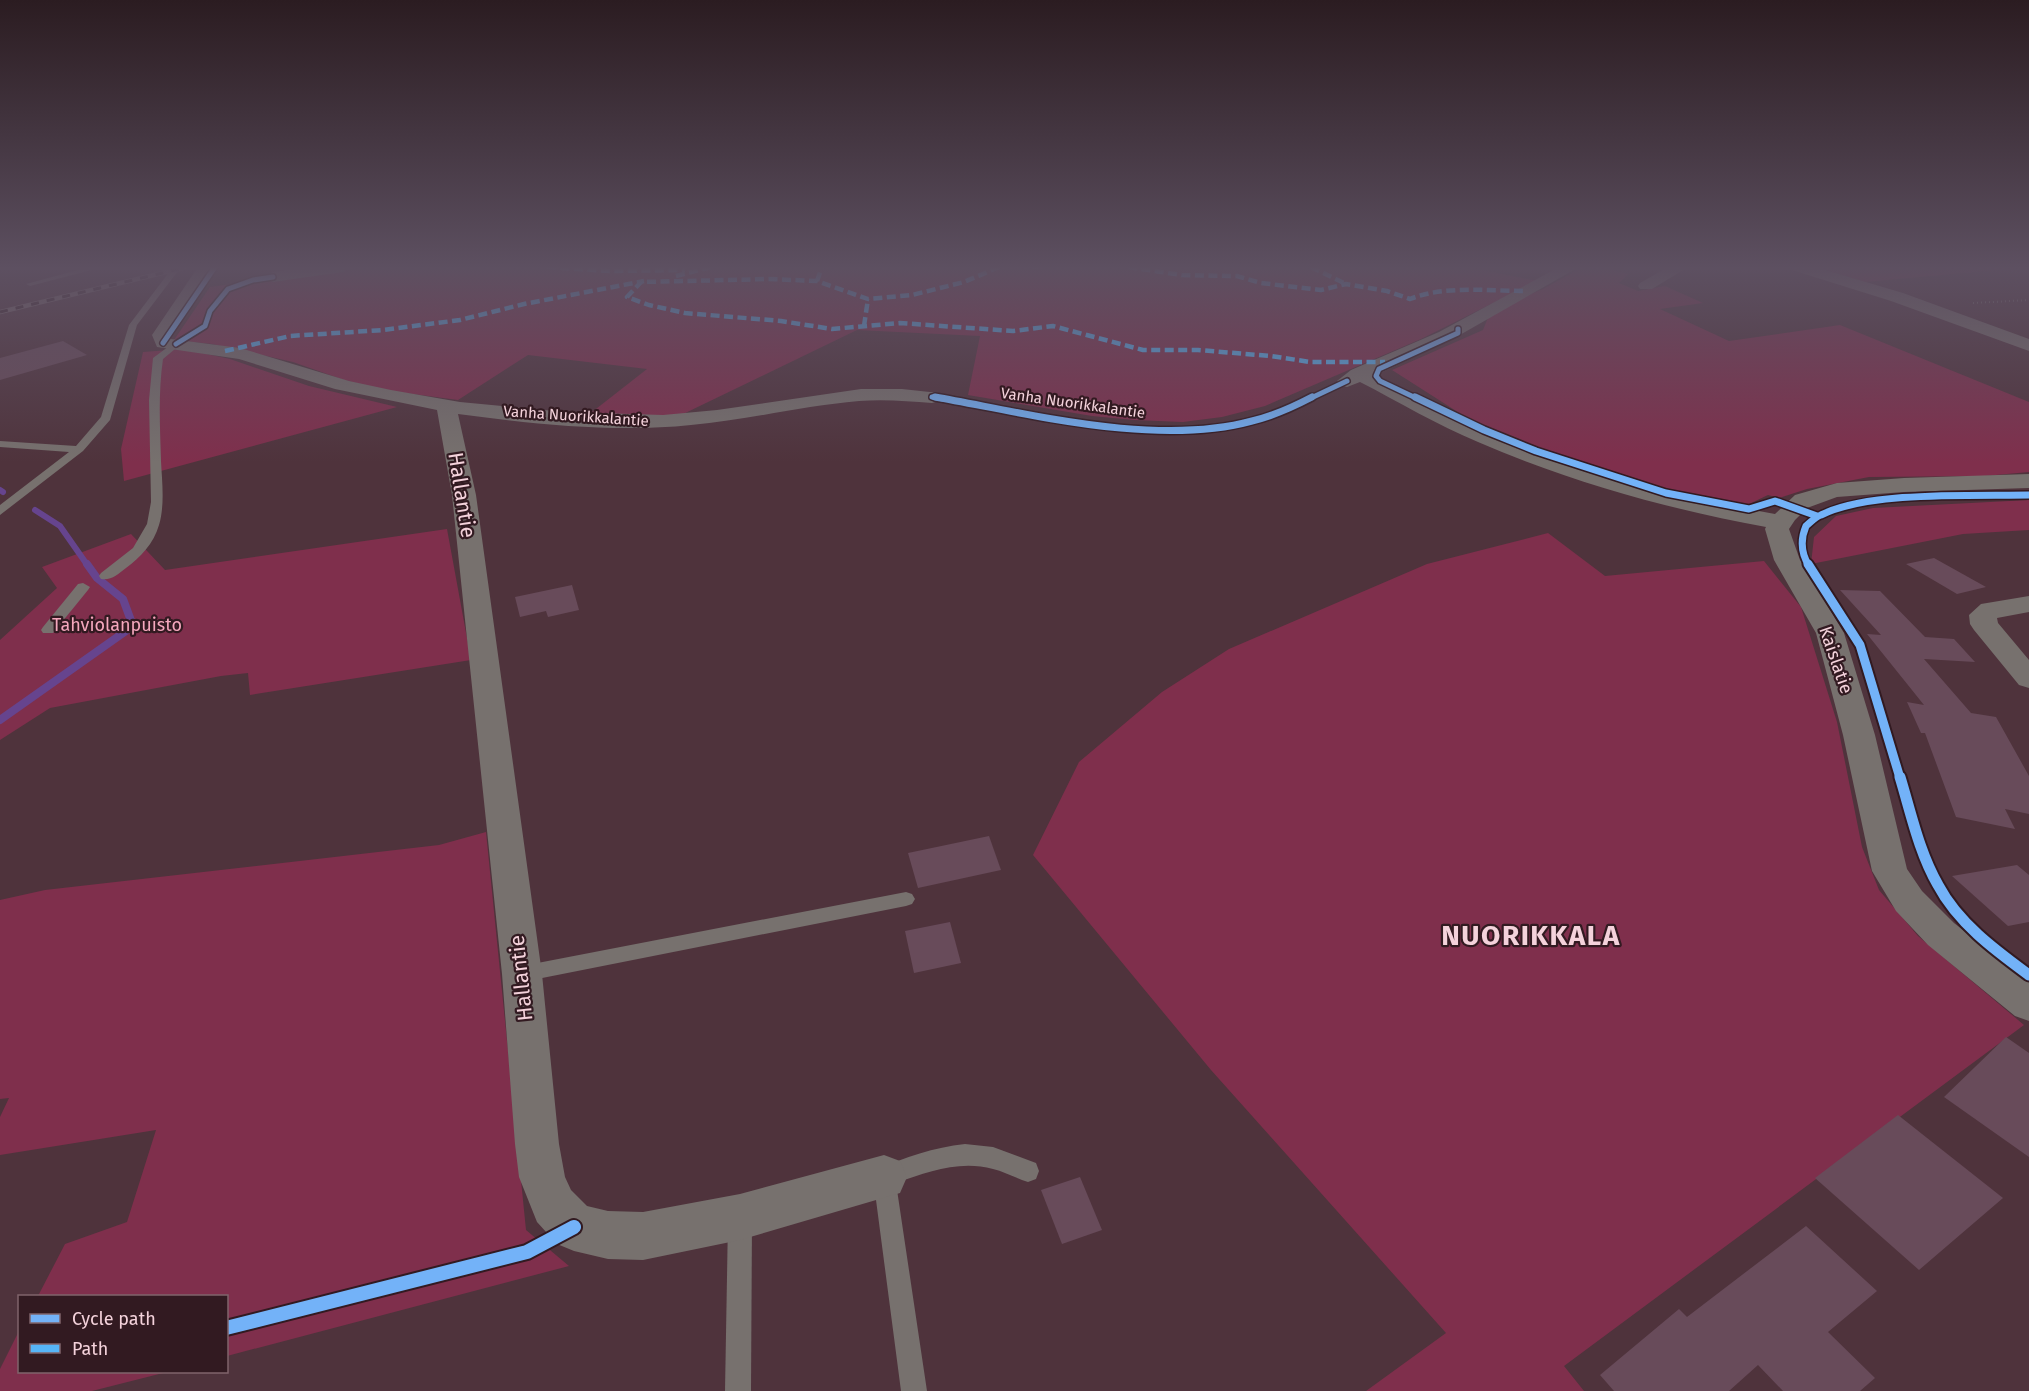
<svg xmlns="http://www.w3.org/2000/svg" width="2029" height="1391" viewBox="0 0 2029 1391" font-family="'Fira Sans',sans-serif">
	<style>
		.green { fill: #7f2f4c }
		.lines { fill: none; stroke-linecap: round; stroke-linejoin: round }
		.stream-far1 { stroke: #66448e; stroke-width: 6 }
		.stream { stroke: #66448e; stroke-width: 8 }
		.building { fill: #684b5a }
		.path { stroke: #7b7372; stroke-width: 2; stroke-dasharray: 1 3; stroke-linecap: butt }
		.service { fill: #77716e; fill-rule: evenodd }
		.minor { fill: #77716e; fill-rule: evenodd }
		.rail-casing { stroke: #7d6f71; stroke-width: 4.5 }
		.rail { stroke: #321a21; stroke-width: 3; stroke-dasharray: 8; stroke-linecap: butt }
		.quiet { stroke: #56b5f8; stroke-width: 4.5; stroke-dasharray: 9 4.5; stroke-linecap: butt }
		.cycleway-far4-casing { stroke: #321a21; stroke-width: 8 }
		.cycleway-far3-casing { stroke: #321a21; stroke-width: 10 }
		.cycleway-far2-casing { stroke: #321a21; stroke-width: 13 }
		.cycleway-far1-casing { stroke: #321a21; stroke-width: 15 }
		.cycleway-casing { stroke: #321a21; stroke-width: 18 }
		.cycleway-far4 { stroke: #73b2f8; stroke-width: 5 }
		.cycleway-far3 { stroke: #73b2f8; stroke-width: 7 }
		.cycleway-far2 { stroke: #73b2f8; stroke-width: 9 }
		.cycleway-far1 { stroke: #73b2f8; stroke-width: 11 }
		.cycleway { stroke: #73b2f8; stroke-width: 14 }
		.labels { text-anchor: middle; stroke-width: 4.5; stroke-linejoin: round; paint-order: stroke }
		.far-street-label { font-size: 15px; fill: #f4d2db; stroke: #321a21 }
		.park-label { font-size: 18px; fill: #f5a7bd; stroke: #321a21 }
		.street-label { font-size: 18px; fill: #f4d2db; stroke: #321a21 }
		.near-street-label { font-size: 21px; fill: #f4d2db; stroke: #321a21 }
		.near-district-label { font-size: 28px; font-weight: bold; letter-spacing: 1.5px; fill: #f4d2db; stroke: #321a21 }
	</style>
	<rect width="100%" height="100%" fill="#4f333c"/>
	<g class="green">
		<polygon points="359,267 1468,267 1537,281 1421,339 1265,406 1222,417 1183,422 1134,420 1092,416 968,395 980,336 857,330 679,416 587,416 647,369 528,355 458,400 390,391 344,380 293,362 212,344 174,340 210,287"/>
		<polygon points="1583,267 1602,267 1628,274 1619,283 1638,291 1665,286 1703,303 1660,309 1729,341 1840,325 2029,402 2029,472 1985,476 1869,477 1807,489 1779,498 1768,495 1747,505 1724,503 1657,487 1570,460 1521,443 1475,423 1392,370 1483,330 1491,310 1543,289"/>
		<polygon points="2029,267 1865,282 1819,268 1830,267"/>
		<polygon points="183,349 230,359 309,386 397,407 124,481 121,449 143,352"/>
		<polygon points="2029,500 2029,530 1963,534 1811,564 1814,537 1836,516 1873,508"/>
		<polygon points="447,529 471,660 250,695 248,673 221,676 50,708 0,740 0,640 57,588 42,567 131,534 165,570"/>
		<polygon points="1548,533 1605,576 1764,561 1801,607 1837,722 1862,847 1879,890 1918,936 2024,1025 1564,1366 1584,1391 1366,1391 1446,1333 1211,1070 1033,855 1079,762 1162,692 1229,649 1427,564"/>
		<polygon points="486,832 526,1230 569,1266 227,1356 226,1296 38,1296 65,1244 127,1222 156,1130 0,1155 0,1117 9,1098 0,1099 0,900 45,890 439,845"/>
		<polygon points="19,1331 20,1372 167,1372 92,1391 0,1391 0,1369"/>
	</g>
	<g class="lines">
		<g class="stream-far1">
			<polyline points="0,490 3,492"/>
			<polyline points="35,510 60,526 88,566"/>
		</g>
		<polyline class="stream" points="0,720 133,626 123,599 97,578 87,564"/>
	</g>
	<g class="building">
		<polygon points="63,341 87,355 0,380 0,358"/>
		<polygon points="1934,558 1986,587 1957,594 1906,564"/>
		<polygon points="572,585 579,610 548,617 546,611 520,617 515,597"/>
		<polygon points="1840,590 1880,591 1925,637 1954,639 1975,662 1924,659 1971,713 1996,717 2029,776 2029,814 2005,809 2015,829 1956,817 1925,733 1921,733 1907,702 1924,705 1867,634 1881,635"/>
		<polygon points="989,836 1001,870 918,888 908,853"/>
		<polygon points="2017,865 2029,875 2029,922 2008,926 1952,876"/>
		<polygon points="950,922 961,963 914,973 905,931"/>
		<polygon points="2006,1037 2029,1053 2029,1157 1944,1097"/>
		<polygon points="1898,1115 2003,1198 1919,1270 1815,1178"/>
		<polygon points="1080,1177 1102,1230 1062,1244 1041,1190"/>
		<polygon points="1806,1226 1877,1291 1828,1332 1875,1378 1860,1391 1783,1391 1758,1365 1729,1391 1614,1391 1600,1375 1679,1309 1687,1317"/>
	</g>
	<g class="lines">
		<polyline class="path" points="1973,303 2029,300"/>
		<g class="service">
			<polygon points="89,267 103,267 30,286 26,284"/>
			<polygon points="173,267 181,267 137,325 110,420 83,451 0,515 0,505 69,452 0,447 0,441 76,446 101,417 129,325"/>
			<path d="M176 341 181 344 163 359C158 393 160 427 161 461 162 481 165 505 159 525 154 543 140 558 126 568 118 574 111 581 101 579L99 576 101 573 133 548 147 524 151 502 149 400 153 358Z"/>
			<polygon points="83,583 90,587 88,590 53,633 43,633 41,630 43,627 78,584"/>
			<polygon points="906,892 912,894 915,899 912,904 906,906 522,982 515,980 512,974 515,968 522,966"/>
			<path d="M965 1144 993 1147 1036 1163 1039 1171 1036 1179 1028 1182C1016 1178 1005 1172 993 1169 959 1160 928 1172 896 1183L927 1391H901L873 1177 876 1169C905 1158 934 1147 965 1144Z"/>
			<polygon points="740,1208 748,1212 752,1220 751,1391 725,1391 728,1220 732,1212"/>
		</g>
		<g class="minor">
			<path d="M198 267H214L170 335 171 339 240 348 349 381 391 390 460 402 565 412 663 415 717 410 861 389H902L939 393 942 397 939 401 932 403C908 401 883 399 859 401 802 406 747 420 691 425 615 433 534 424 458 414L476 495 542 974 559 1144 565 1177 571 1190 587 1206 608 1211 643 1212 740 1194 884 1155 900 1161 907 1177 900 1193 740 1240 643 1260 608 1259 574 1251 557 1244 537 1222 519 1177 515 1144 502 974 452 495 437 410 335 389 239 359 157 347 152 335Z"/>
			<polygon points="309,267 351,267 343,272 273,282 265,277 273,272"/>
			<path d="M1559 267H1579L1451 340 1376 375C1415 395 1453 417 1494 434 1584 471 1678 497 1775 514L1795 495 1837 483 1904 478 2029 474V488L1904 492 1837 497 1807 508 1795 520 1789 529 1800 560 1844 633 1875 735 1907 869 1922 891 1954 923 2029 981V1021L2015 1016 1928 945 1896 911 1872 871 1843 735 1816 633 1774 560 1765 529 1766 527C1668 509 1570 482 1478 442 1437 425 1399 402 1360 382L1347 387 1340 385 1337 381 1351 370 1439 332Z"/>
			<polygon points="1668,267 1688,267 1652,289 1640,289 1638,286 1640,283"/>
			<polygon points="1790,267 1815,267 1903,293 2029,339 2029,351 1891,301 1792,270"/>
			<polygon points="2029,596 2029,612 1997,618 1998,623 2029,660 2029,688 2019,685 1974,630 1970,624 1969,615 1981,604"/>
		</g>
		<g class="rail-casing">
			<polyline id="rail" points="0,312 187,267"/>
		</g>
		<use href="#rail" class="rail"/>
		<g class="quiet">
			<polyline points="547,267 610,271 685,270"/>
			<polyline points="999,267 964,282 912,295 868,299 817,281 769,279 641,282 627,297 649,305 685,313 781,321 832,329 900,323 1013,331 1053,326 1143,350 1198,350 1271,356 1310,362 1385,362"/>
			<polyline points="1032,267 1039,267"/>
			<path d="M1128 267 1182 275 1237 276 1261 283 1321 290 1346 284 1387 291 1410 299C1445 285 1489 291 1527 291"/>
			<polyline points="1311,267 1346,284"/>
			<polyline points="676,276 711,267"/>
			<polyline points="817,281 822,267"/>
			<polyline points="864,326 868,299"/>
			<polyline points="225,351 290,336 383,330 460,320 524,304 644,281"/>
		</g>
		<g class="cycleway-far4-casing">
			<g id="cycleway-far4">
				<polyline points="163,343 215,267"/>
				<polyline points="176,344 205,326 210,311 228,289 253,280 273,277"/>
				<polyline points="932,397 943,399"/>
				<polyline points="1309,399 1347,381"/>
				<polyline points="1418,399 1380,381 1376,376 1379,369 1458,333 1458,329"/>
			</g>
		</g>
		<g class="cycleway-far3-casing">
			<g id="cycleway-far3">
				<path d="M935 397C1031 414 1157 447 1252 421 1273 416 1293 407 1312 397"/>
				<polyline points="1415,397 1484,430 1536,451 1666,493 1749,509 1775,501 1817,516"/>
				<path d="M1809 566C1801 553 1800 540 1806 526 1811 522 1815 517 1821 515 1869 491 1974 496 2029 495"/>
			</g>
		</g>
		<g class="cycleway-far2-casing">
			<polyline id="cycleway-far2" points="1808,564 1860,645 1900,778"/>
		</g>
		<g class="cycleway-far1-casing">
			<path id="cycleway-far1" d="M1900 777C1911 813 1919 852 1938 885 1958 923 1995 950 2029 975"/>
		</g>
		<g class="cycleway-casing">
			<polyline id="cycleway" points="226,1328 527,1252 574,1227"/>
		</g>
		<use href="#cycleway-far4" class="cycleway-far4"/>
		<use href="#cycleway-far3" class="cycleway-far3"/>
		<use href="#cycleway-far2" class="cycleway-far2"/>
		<use href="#cycleway-far1" class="cycleway-far1"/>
		<use href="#cycleway" class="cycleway"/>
	</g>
	<linearGradient id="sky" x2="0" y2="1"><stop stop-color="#2b1c21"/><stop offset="0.58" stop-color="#5d5061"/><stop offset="1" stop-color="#5d5061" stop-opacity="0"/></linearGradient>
	<rect width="2029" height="462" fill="url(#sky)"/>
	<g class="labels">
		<g class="far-street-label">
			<text transform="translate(1073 403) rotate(8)" y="5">Vanha Nuorikkalantie</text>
			<text transform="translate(576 416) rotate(4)" y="5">Vanha Nuorikkalantie</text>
		</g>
		<g class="park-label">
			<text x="117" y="631">Tahviolanpuisto</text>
		</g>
		<g class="street-label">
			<text transform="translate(1836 660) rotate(71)" y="6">Kaislatie</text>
		</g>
		<g class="near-street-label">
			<text transform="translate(462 495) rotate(81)" y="7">Hallantie</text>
			<text transform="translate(521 978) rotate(-96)" y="7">Hallantie</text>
		</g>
		<g class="near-district-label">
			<text x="1531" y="945">NUORIKKALA</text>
		</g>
	</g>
	<rect x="18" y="1295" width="210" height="78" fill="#321a21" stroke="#80646b" stroke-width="1.5"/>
	<rect x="30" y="1314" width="30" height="9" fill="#73b2f8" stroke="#80646b" stroke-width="1.5"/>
	<text x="72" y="1325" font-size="18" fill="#f4d2db">Cycle path</text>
	<rect x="30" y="1344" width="30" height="9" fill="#56b5f8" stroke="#80646b" stroke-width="1.5"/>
	<text x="72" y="1355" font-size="18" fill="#f4d2db">Path</text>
</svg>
